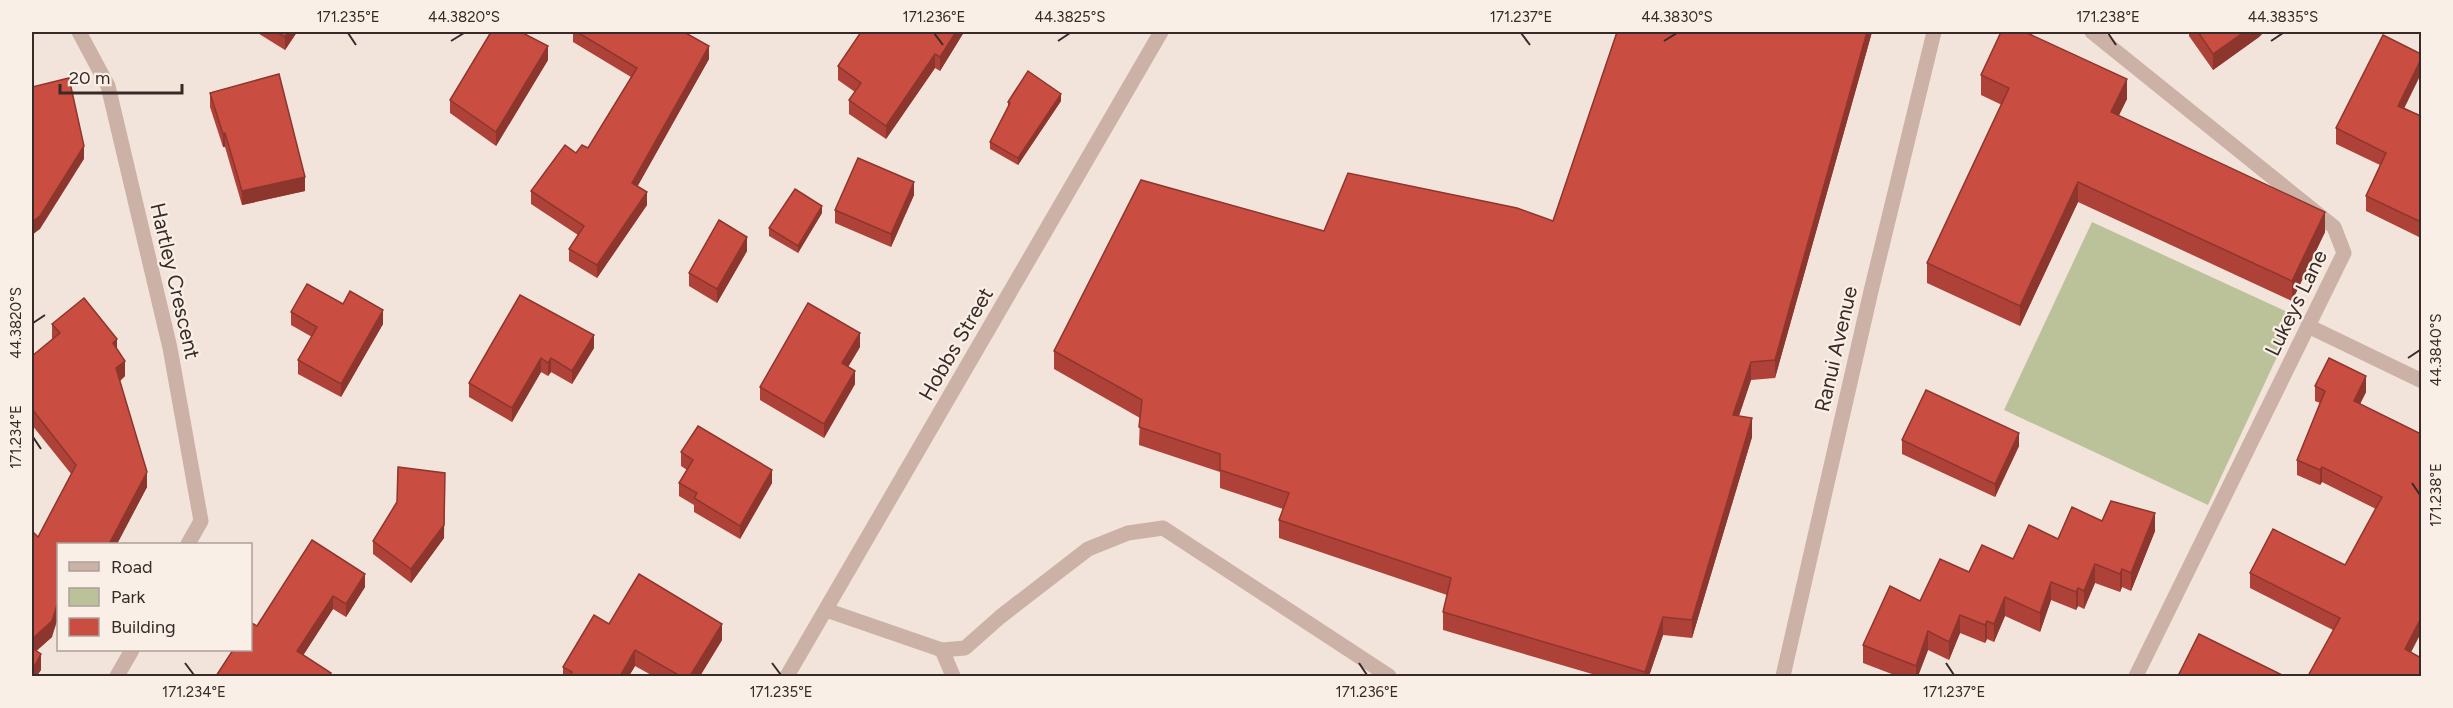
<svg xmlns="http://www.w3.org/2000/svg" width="2453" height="708" viewBox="0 0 2453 708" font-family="Figtree,sans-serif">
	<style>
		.green { fill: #bbc29a }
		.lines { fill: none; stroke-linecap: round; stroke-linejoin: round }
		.minor { stroke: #cbb1a6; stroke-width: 15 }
		.wall { fill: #ae4238 }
		.shaded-wall { fill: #8d362e }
		.building { fill: #ca4d41; stroke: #8d362e; stroke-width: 1.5 }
		.ticks { fill: none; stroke: #372a27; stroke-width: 2 }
		.labels { text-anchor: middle; stroke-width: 4.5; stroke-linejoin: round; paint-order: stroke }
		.street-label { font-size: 21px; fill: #372a27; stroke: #faefe7 }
		.neatline { fill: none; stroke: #372a27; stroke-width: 2 }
		.ticks-label { font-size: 15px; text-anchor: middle; fill: #372a27 }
	</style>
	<rect width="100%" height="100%" fill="#f3e4db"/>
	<polygon class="green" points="2092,222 2296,316 2208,505 2004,410"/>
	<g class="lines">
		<g class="minor">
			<polyline points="79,32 108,86 170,348 201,521 188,544"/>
			<polyline points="2092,32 2334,227 2344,253 2136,676"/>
			<polyline points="2308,326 2422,381"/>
			<polyline points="826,610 942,650 965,648 1000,617 1088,549 1128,533 1163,528 1389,676"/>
			<polyline points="942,650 953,676"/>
			<polyline points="117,676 132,650"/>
			<polyline points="787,676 1161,32"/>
			<polyline points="1783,676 1871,291 1934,32"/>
		</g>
	</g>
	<g class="wall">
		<polygon points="256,32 297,32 285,50"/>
		<polygon points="573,32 684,32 709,59 637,187 647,205 597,278 569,261 569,249 578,235 531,204 531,191 576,153 588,148 631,77 573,42"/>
		<polygon points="964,32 940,71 935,68 886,139 849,114 849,100 855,92 838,80 838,66"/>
		<polygon points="1617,32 1872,32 1775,378 1751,380 1739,416 1752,437 1692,638 1663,635 1649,676 1599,676 1443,630 1443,612 1447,595 1279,538 1279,520 1283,509 1220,488 1220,472 1139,445 1140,418 1054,369 1054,351 1324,231 1553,221"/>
		<polygon points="2189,32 2264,32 2259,37 2213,70 2189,36"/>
		<polygon points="548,60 496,146 450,113 450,100"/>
		<polygon points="1981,75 2127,99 2118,116 2325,232 2292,301 2078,202 2020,326 1927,283 1927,263 2002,105 1981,95"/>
		<polygon points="210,93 305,191 242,205 225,147 223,147 210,107"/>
		<polygon points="1061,101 1018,165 990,149 990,142 1008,107 1008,102"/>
		<polygon points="2405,108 2421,116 2421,238 2366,211 2366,196 2380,165 2336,144 2336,128"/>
		<polygon points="914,195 891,247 835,223 835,210"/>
		<polygon points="822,213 798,253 769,236 769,228"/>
		<polygon points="747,251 717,303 689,286 689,273"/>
		<polygon points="520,295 594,348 572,384 551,372 548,376 541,372 512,422 469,397 469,383"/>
		<polygon points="343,304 383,324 341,397 298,374 298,360 312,337 291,325 291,312"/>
		<polygon points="52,324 117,349 125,376 120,381 147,487 117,544 58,544 52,637 36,651 41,670 32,676 38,537 72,475 32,425 32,356 52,339"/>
		<polygon points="860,347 848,367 855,384 824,438 760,400 760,387"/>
		<polygon points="2315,386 2366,392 2360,404 2421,633 2333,630 2250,588 2250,573 2345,565 2376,509 2322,482 2320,485 2297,475 2297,460 2320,403 2315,401"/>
		<polygon points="1902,440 2019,446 1995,497 1902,454"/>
		<polygon points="681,452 772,483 740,539 694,512 694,505 679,496 679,483 687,470 681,466"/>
		<polygon points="2102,521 2155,531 2131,591 2122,587 2120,592 2095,583 2084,609 2078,606 2076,610 2051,600 2040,632 2005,616 1994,642 1987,639 1985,643 1960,633 1949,660 1928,650 1918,676 1897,676 1863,663 1863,645 1920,601 1969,572 2013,559 2058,539"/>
		<polygon points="444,538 411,583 373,554 373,541"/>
		<polygon points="312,540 365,587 346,617 333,609 303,655 331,676 257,626"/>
		<polygon points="609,624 722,640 700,676 653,676 635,666 629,676 563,676 563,667"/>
	</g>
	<g class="shaded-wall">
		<polygon points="288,32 297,32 285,50 285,37"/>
		<polygon points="956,32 964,32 940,71 940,57"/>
		<polygon points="1867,32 1872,32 1775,378 1775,360"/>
		<polygon points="2244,32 2264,32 2259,37 2213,70 2213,54"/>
		<polygon points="548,46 548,60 496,146 496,132"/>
		<polygon points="709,46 709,59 632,196 632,183"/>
		<polygon points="935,54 935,68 886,139 886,126"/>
		<polygon points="2421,59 2421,74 2398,121 2398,106"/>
		<polygon points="2127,79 2127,99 2111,132 2111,112"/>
		<polygon points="1061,94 1061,101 1018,165 1018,158"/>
		<polygon points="225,133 225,147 223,147 223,134"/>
		<polygon points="84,146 84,159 40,229 32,235 32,222"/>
		<polygon points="305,177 305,191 242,205 242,191"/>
		<polygon points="914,182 914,195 891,247 891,234"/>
		<polygon points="2078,182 2078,202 2020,326 2020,306"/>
		<polygon points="647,192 647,205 597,278 597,265"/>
		<polygon points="822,206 822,213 798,253 798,246"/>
		<polygon points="2325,212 2325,232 2292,301 2292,281"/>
		<polygon points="747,237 747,251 717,303 717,289"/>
		<polygon points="383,310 383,324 341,397 341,384"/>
		<polygon points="860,333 860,347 842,377 842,363"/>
		<polygon points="594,335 594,348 572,384 572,371"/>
		<polygon points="117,339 117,354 113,343"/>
		<polygon points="541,358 541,372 512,422 512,408"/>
		<polygon points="551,358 551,372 548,376 548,363"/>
		<polygon points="125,361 125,376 116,384 116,368"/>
		<polygon points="1751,362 1751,380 1733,433 1733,415"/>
		<polygon points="855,371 855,384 824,438 824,424"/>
		<polygon points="2366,376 2366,392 2354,416 2354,401"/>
		<polygon points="1752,418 1752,437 1692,638 1692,620"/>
		<polygon points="2019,433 2019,446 1995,497 1995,484"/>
		<polygon points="2322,467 2322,482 2320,485 2320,470"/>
		<polygon points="772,470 772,483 740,539 740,526"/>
		<polygon points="147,472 147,487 117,544 109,544"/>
		<polygon points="445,487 444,538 411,583 411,569"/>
		<polygon points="2155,513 2155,531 2131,591 2131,573"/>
		<polygon points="2095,564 2095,583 2084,609 2084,591"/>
		<polygon points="2122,569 2122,587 2120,592 2120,574"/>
		<polygon points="365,574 365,587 346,617 346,604"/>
		<polygon points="2051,582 2051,600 2040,632 2040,613"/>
		<polygon points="2078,588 2078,606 2076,610 2076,592"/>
		<polygon points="333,596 333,609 297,665 297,651"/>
		<polygon points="2005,597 2005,616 1994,642 1994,624"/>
		<polygon points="58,602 58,618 52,637 32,655 32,639"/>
		<polygon points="1960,615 1960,633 1949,660 1949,642"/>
		<polygon points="1663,617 1663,635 1649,676 1645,676 1645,672"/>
		<polygon points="2421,618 2421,633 2405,664 2405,649"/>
		<polygon points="1987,621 1987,639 1985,643 1985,625"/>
		<polygon points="722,624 722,640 700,676 690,676"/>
		<polygon points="1928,631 1928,650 1918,676 1916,676 1916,666"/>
		<polygon points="635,650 635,666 629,676 620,676"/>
		<polygon points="41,654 41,670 37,676 32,676 32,670"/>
	</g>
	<g class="building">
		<polygon points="276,32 288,32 285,37"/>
		<polygon points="491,32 521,32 548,46 496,132 450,100"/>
		<polygon points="577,32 684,32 709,46 632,183 647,192 597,265 569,249 584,226 531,191 565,145 576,153 582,145 588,148 637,68"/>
		<polygon points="861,32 956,32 940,57 935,54 886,126 849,100 861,83 838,66"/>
		<polygon points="1617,32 1867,32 1775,360 1751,362 1733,415 1752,418 1692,620 1663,617 1645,672 1443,612 1451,578 1279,520 1289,493 1220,470 1220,454 1139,427 1142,400 1054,351 1141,180 1324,231 1348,173 1517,208 1553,221"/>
		<polygon points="2001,32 2025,32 2127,79 2111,112 2325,212 2292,281 2078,182 2020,306 1927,263 2009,88 1981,75"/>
		<polygon points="2198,32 2244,32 2213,54"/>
		<polygon points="2383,35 2421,54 2421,59 2398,106 2421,116 2421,222 2366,196 2386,153 2336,128"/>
		<polygon points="1028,71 1061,94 1018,158 990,142 1010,103 1008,102"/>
		<polygon points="279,74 305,177 242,191 225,133 223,134 210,93"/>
		<polygon points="69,78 84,146 40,216 32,222 32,87"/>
		<polygon points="858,158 914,182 891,234 835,210"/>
		<polygon points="795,189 822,206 798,246 769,228"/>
		<polygon points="719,220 747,237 717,289 689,273"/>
		<polygon points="307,284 343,304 350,291 383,310 341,384 298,360 317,327 291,312"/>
		<polygon points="520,295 594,335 572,371 551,358 548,363 541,358 512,408 469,383"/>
		<polygon points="84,298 117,339 113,343 125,361 116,368 147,472 109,544 58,544 58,602 52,621 32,639 32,531 38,537 76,465 32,409 32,356 60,333 52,324"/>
		<polygon points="808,303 860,333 842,363 855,371 824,424 760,387"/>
		<polygon points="2329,358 2366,376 2354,401 2421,434 2421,618 2405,649 2421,658 2421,676 2308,676 2340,618 2250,573 2273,529 2345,565 2382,497 2322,467 2320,470 2297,460 2325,391 2315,386"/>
		<polygon points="1926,390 2019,433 1995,484 1902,440"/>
		<polygon points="698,426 772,470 740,526 694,498 697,493 679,483 693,460 681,452"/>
		<polygon points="398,467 445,473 444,525 411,569 373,541 397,502"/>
		<polygon points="2111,501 2155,513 2131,573 2122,569 2120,574 2095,564 2084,591 2078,588 2076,592 2051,582 2040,613 2005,597 1994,624 1987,621 1985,625 1960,615 1949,642 1928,631 1916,666 1863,645 1890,586 1920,601 1940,559 1969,572 1982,545 2013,559 2029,525 2058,539 2072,507 2102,521"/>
		<polygon points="312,540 365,574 346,604 333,596 297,651 331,673 329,676 216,676 233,650 250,650 250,622 257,626"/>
		<polygon points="639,574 722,624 690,676 680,676 635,650 620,676 570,676 572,672 563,667 594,615 609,624"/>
		<polygon points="2199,634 2284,676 2178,676"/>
		<polygon points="32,648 41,654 32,670"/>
	</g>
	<path class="ticks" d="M348 33 356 45M934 33 943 45M1521 33 1530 45M2108 33 2116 45M451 41 464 33M1058 41 1070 33M1664 41 1677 33M2271 41 2283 33M33 323 45 315M2408 358 2420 350M33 437 41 449M2412 483 2420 495M185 663 194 675M772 663 781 675M1359 663 1367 675M1946 663 1954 675"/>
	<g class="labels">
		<g class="street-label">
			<text transform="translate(175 281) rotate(77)" y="7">Hartley Crescent</text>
			<text transform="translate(2296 303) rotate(-64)" y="7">Lukeys Lane</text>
			<text transform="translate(956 344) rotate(-60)" y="7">Hobbs Street</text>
			<text transform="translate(1836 349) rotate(-77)" y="7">Ranui Avenue</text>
		</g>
	</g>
	<rect width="2453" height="708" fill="none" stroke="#faefe7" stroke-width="66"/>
	<rect x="57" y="543" width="195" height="108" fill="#faefe7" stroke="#aca09a" stroke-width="1.5"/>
	<rect x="69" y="562" width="30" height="9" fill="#cbb1a6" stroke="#aca09a" stroke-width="1.5"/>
	<text x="111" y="573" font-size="18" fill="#372a27">Road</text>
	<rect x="69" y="588" width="30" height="18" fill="#bbc29a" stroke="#aca09a" stroke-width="1.5"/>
	<text x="111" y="603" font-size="18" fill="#372a27">Park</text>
	<rect x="69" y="618" width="30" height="18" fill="#ca4d41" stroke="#aca09a" stroke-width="1.5"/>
	<text x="111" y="633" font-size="18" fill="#372a27">Building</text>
	<path d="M60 84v9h122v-9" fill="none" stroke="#372a27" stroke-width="3"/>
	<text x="69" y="84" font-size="18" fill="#372a27" stroke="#faefe7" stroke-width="4.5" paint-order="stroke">20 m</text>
	<rect x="33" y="33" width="2387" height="642" class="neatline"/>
	<g class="ticks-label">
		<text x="348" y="22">171.235°E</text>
		<text x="464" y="22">44.3820°S</text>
		<text x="934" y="22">171.236°E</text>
		<text x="1070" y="22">44.3825°S</text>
		<text x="1521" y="22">171.237°E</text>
		<text x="1677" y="22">44.3830°S</text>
		<text x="2108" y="22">171.238°E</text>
		<text x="2283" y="22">44.3835°S</text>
		<text transform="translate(16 323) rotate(-90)" y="5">44.3820°S</text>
		<text transform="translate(2436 350) rotate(-90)" y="5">44.3840°S</text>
		<text transform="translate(16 437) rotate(-90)" y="5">171.234°E</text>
		<text transform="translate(2436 495) rotate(-90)" y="5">171.238°E</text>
		<text x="194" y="697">171.234°E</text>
		<text x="781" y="697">171.235°E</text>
		<text x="1367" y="697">171.236°E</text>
		<text x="1954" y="697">171.237°E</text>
	</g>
</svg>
